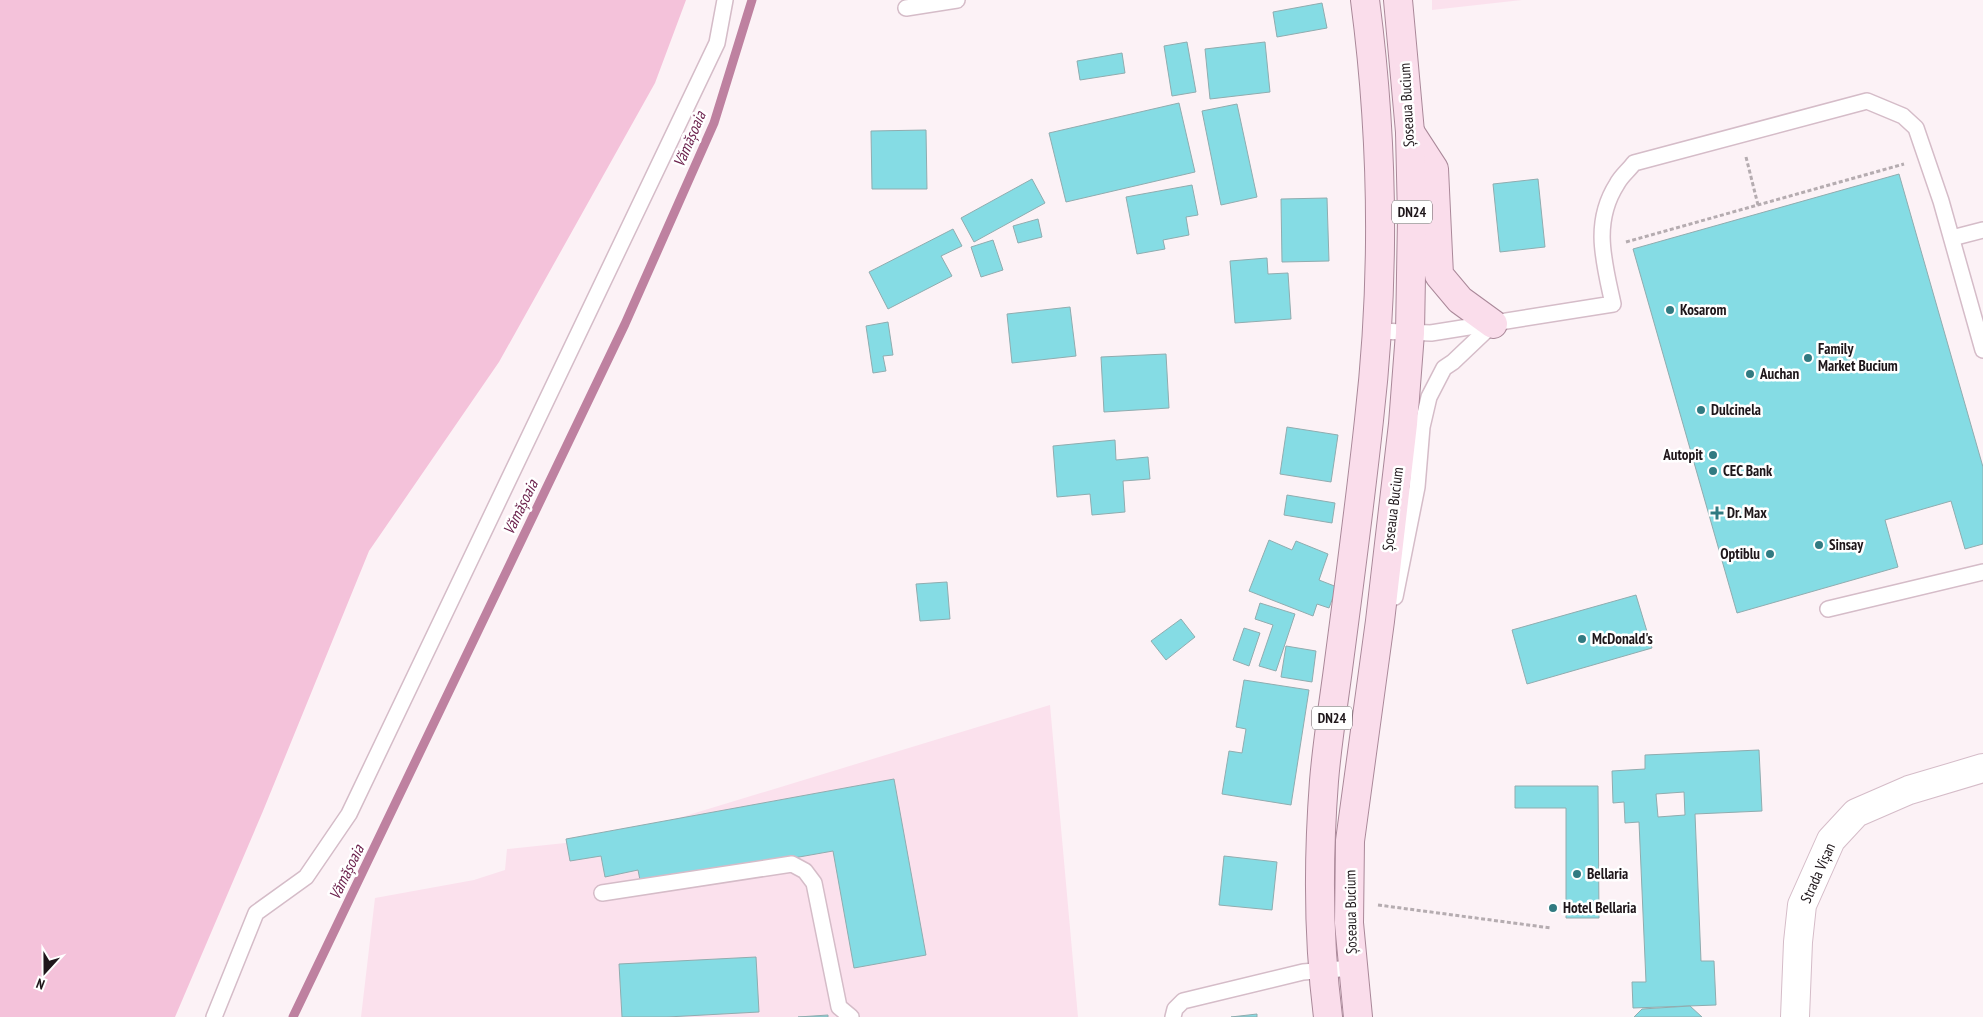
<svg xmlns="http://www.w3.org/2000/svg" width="1983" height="1017" viewBox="0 0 1983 1017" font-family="'PT Sans Narrow',sans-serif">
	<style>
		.built { fill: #fbe1ed }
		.green { fill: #f4c2da }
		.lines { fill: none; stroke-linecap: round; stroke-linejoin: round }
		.stream { stroke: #be81a0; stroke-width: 9 }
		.building { fill: #85dce4; stroke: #90acaf; fill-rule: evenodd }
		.service-casing { stroke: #d5bcc8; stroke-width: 18 }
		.tertiary-casing { stroke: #d5bcc8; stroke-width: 30 }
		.primary-casing { stroke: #a89; stroke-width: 30 }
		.path { stroke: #b5acb0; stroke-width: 3; stroke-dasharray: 4 2.5; stroke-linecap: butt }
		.service { stroke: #fff; stroke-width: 15 }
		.tertiary { stroke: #fff; stroke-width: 28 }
		.primary { stroke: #faddeb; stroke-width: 28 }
		.poi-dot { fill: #317a81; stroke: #fff; stroke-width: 2 }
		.labels { text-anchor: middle; stroke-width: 5; stroke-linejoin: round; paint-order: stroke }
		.shield { fill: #fff; stroke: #625c5f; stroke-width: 1 }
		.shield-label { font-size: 14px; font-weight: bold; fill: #1e161a }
		.street-label { font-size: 15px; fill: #1e161a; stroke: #fff }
		.poi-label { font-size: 15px; font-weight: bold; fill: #1e161a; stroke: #fff; text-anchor: start }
		.water-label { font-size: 16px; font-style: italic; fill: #6c224d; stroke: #fff }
	</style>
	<rect width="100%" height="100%" fill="#fcf2f6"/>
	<g class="built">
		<polygon points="1432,0 1522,0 1432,10"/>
		<polygon points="1050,705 1078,1017 361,1017 375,898 474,880 505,870 507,849 613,838"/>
	</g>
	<polygon class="green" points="0,0 686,0 655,83 499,362 369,551 263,811 175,1017 0,1017"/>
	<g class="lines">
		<polyline class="stream" points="293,1017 625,324 714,123 752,0"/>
	</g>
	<g class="building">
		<polygon points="1322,3 1327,28 1277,37 1273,12"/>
		<polygon points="1187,42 1196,92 1172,96 1164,46"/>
		<polygon points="1265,42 1270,92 1210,99 1205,49"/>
		<polygon points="1122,53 1125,73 1080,80 1077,61"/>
		<polygon points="1179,103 1195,172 1066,202 1049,133"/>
		<polygon points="1237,104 1257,197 1221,205 1202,111"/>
		<polygon points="926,130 927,189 872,189 871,131"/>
		<polygon points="1899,174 1983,467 1983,544 1965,549 1951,501 1885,520 1898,567 1737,613 1633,249"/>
		<polygon points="1032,179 1045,203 974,242 961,218"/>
		<polygon points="1538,179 1545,247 1500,252 1493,184"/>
		<polygon points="1192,185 1198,215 1186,217 1189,235 1163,240 1165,249 1137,254 1126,197"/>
		<polygon points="1327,198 1329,261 1282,262 1281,199"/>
		<polygon points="1038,219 1042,237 1018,243 1013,226"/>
		<polygon points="953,229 962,246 941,256 952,276 888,309 869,272"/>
		<polygon points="993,240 1003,270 981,277 971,247"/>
		<polygon points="1267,258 1268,274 1288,273 1291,319 1235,323 1230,261"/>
		<polygon points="1070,307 1076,356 1012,363 1007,314"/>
		<polygon points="888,322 893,355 883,356 886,371 873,373 866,326"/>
		<polygon points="1166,354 1169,408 1104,412 1101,357"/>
		<polygon points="1287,427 1338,435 1331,482 1280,474"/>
		<polygon points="1115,440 1116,460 1148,457 1150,479 1123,481 1125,512 1092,515 1090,494 1057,497 1053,446"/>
		<polygon points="1287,495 1335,503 1332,523 1284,515"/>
		<polygon points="1269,540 1292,550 1296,541 1328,554 1319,580 1337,587 1329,608 1317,604 1313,616 1249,591"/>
		<polygon points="947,582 950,619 920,621 916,584"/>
		<polygon points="1636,595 1652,648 1527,684 1512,630"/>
		<polygon points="1260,603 1295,614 1276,671 1259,666 1273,625 1255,619"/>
		<polygon points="1181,619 1195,637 1166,660 1151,641"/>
		<polygon points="1244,628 1260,633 1249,666 1233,660"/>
		<polygon points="1286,646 1316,651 1312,682 1281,677"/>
		<polygon points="1244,680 1309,690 1291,805 1222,794 1229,751 1242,753 1246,729 1236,727"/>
		<path d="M1759 750 1762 811 1695 814 1701 961H1714L1716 1005 1633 1008 1632 982H1646L1639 822 1625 823 1624 802 1613 803 1612 771 1645 769V755ZM1684 792 1685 815 1658 817 1656 794Z"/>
		<polygon points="894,779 926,955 854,968 833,851 641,885 638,870 605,877 601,856 570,861 566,839"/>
		<polygon points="1515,786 1598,786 1599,918 1566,918 1566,808 1515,808"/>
		<polygon points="1224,856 1277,862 1272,910 1219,905"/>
		<polygon points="756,957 759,1012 667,1017 622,1017 619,964"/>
		<polygon points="1690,1006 1702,1017 1634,1017 1642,1009"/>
		<polygon points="1257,1014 1257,1017 1231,1017"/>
		<polygon points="828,1015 828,1017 798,1017"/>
	</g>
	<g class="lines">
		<g class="service-casing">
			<g id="service">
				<polyline points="906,8 957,0"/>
				<polyline points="1952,238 1983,230"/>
				<path d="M1378 331 1431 333 1613 304C1604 262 1592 223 1617 184 1621 176 1629 170 1634 163L1867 101 1903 116 1916 128 1941 201 1983 350"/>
				<polyline points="1395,597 1417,487 1422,427 1429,397 1444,368 1453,362 1493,324"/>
				<polyline points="1828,609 1983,572"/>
				<polyline points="602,893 792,864 805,871 814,883 839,1007 851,1017"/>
				<polyline points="214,1017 256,913 306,877 349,814 717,43 725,0"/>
				<polyline points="1173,1017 1175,1009 1183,1001 1303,972 1352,968"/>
			</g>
		</g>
		<g class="tertiary-casing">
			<polyline id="tertiary" points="1795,1017 1798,942 1802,905 1831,840 1856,813 1909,790 1983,768"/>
		</g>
		<g class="primary-casing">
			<g id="primary">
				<polyline points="1410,132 1434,169 1439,275 1460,300 1493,324"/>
				<path d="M1328 1017C1318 939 1318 860 1324 781 1327 744 1333 707 1338 669 1349 586 1360 503 1369 420 1385 282 1383 137 1365 0"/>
				<polyline points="1358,1017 1349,923 1350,841 1380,621 1403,424 1410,333 1412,218 1410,132 1398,0"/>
			</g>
		</g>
		<g class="path">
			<polyline points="1746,157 1758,205"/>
			<polyline points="1626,242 1904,164"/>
			<polyline points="1378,905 1551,928"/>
		</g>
		<use href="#service" class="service"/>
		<use href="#tertiary" class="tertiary"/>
		<use href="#primary" class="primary"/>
	</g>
	<g class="poi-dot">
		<circle cx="1670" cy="310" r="5"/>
		<circle cx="1808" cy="358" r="5"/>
		<circle cx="1750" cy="374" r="5"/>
		<circle cx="1701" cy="410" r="5"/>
		<circle cx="1713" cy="455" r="5"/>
		<circle cx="1713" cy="471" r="5"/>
		<path d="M1714.5 505.5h5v5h5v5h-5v5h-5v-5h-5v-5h5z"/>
		<circle cx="1819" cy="545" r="5"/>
		<circle cx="1770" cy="554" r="5"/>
		<circle cx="1582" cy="639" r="5"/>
		<circle cx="1577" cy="874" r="5"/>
		<circle cx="1553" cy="908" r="5"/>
	</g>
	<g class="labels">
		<g class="shield">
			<rect x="1392" y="200.5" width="40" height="23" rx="4"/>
			<rect x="1312" y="706.5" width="40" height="23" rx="4"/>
		</g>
		<g class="shield-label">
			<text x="1412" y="217">DN24</text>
			<text x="1332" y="723">DN24</text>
		</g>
		<g class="street-label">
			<text transform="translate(1407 105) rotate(-93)" y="5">Șoseaua Bucium</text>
			<text transform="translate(1393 509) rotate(-83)" y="5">Șoseaua Bucium</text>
			<text transform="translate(1818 873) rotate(-66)" y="5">Strada Vișan</text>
			<text transform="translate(1351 912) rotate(-91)" y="5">Șoseaua Bucium</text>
		</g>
		<g class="poi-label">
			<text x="1680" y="315">Kosarom</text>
			<text x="1818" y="354">Family<tspan x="1818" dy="17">Market Bucium</tspan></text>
			<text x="1760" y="379">Auchan</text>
			<text x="1711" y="415">Dulcinela</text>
			<text x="1703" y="460" text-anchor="end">Autopit</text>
			<text x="1723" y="476">CEC Bank</text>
			<text x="1727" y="518">Dr. Max</text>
			<text x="1829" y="550">Sinsay</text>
			<text x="1760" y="559" text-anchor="end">Optiblu</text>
			<text x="1592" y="644">McDonald's</text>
			<text x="1587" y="879">Bellaria</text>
			<text x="1563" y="913">Hotel Bellaria</text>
		</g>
		<g class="water-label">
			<text transform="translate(689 139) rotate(-67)" y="6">Vămășoaia</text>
			<text transform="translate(520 507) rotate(-64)" y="6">Vămășoaia</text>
			<text transform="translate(346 872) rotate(-64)" y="6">Vămășoaia</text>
		</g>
	</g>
	<g transform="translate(45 972) rotate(201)" stroke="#ffffff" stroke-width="4" paint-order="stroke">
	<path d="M0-4L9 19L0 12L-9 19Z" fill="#1e161a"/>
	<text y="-8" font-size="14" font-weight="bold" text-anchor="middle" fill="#1e161a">N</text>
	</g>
</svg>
